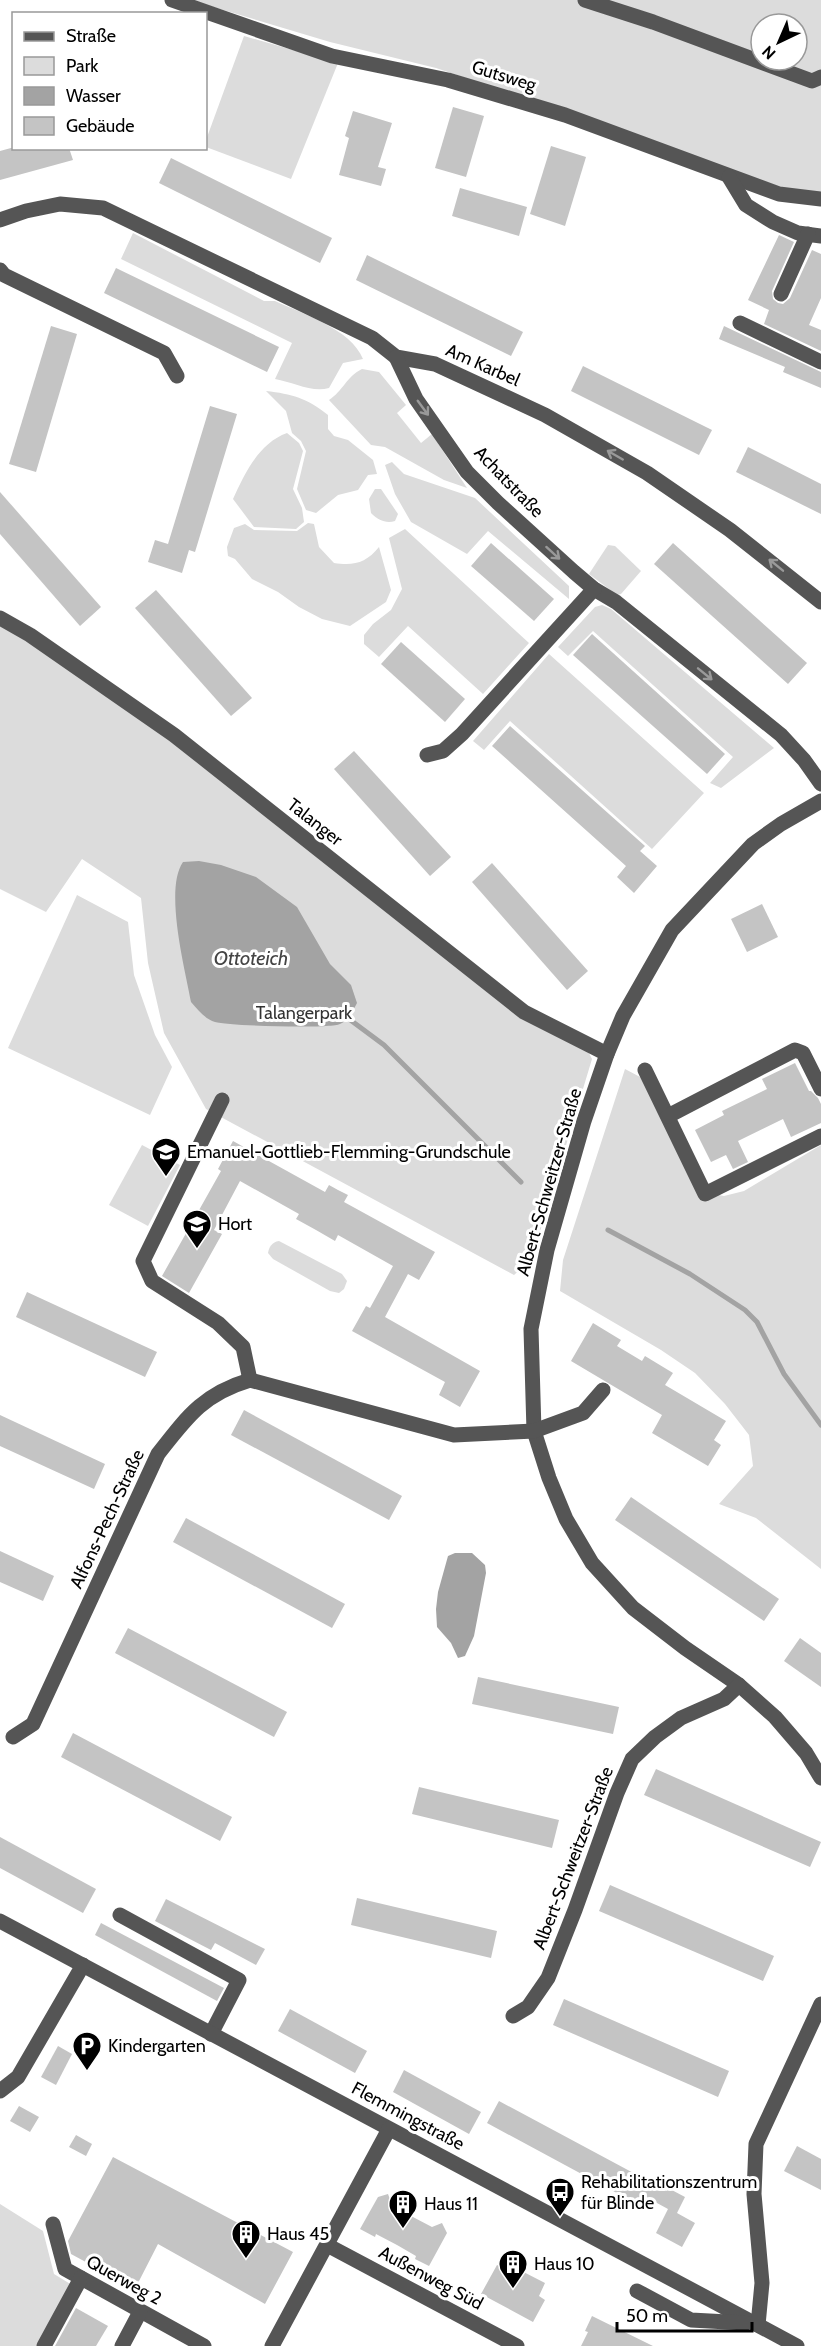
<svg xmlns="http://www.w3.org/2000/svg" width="821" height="2346" viewBox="0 0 821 2346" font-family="Cabin,sans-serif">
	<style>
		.green { fill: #dcdcdc; fill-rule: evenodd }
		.water { fill: #a3a3a3 }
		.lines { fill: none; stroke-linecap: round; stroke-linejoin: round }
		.stream { stroke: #a3a3a3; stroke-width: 5 }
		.building { fill: #c4c4c4 }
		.minor { stroke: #555; stroke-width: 15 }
		.oneway { stroke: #999 }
		.labels { text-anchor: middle; stroke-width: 6; stroke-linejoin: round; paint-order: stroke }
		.street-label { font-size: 18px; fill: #000; stroke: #fff }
		.park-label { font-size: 18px; fill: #333; stroke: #fff }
		.poi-label { font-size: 18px; fill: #000; stroke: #fff; text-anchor: start }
		.water-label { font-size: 20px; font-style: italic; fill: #444; stroke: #fff }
	</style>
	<rect width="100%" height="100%" fill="#fff"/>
	<g class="green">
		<path d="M190 0H821V194L792 191 582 117 436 68 330 42ZM761 24H797V60H761Z"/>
		<polygon points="244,36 338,63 291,179 206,147 206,140"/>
		<path d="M133 233 264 301H275C303 314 351 329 363 359L343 363 329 388C312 393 293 382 275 379L292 343 121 259Z"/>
		<path d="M362 369 379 372 406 405 397 413 421 443 432 434 467 488 444 480 385 447 371 445 329 400C343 391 347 376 362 369Z"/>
		<path d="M266 391C292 394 307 398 328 415V429L334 436 348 440 373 460 377 474 368 475 358 490 338 495 316 513 306 510 297 489 306 451 301 441 292 433 286 411Z"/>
		<path d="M287 433 299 443 303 451 293 489 302 508 304 522 296 529 254 527 233 499C245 473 259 443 287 433Z"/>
		<polygon points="392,462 404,474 475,498 569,586 569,599 488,531 467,554 411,522 395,494 385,465"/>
		<path d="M375 489H381L398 514 395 521C386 524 378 520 371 513L369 499Z"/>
		<path d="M308 523 314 524 319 547 334 563C354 566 366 563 379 547L391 590 386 602 350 626 322 619 299 607 278 592 252 579 235 559 228 556 227 547 234 528 245 524 254 530 297 531Z"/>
		<polygon points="405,529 529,643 483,694 408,626 379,657 364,644 364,635 373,624 391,610 402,589 389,538"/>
		<polygon points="608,545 615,546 641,571 621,594 617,595 589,574"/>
		<polygon points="602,605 611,609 774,748 721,788 710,783 733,757 593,631 568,656 558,647 595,607"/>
		<polygon points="0,622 169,736 471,978 587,1049 592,1059 539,1235 533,1268 523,1267 514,1275 206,1109 164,1033 148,963 141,898 82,859 46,912 0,889"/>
		<polygon points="549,654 704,793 652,849 510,721 484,750 473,741"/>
		<polygon points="77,895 128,922 134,975 155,1035 172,1067 150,1115 8,1048"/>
		<polygon points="625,1069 642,1078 697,1191 724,1196 744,1191 821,1145 821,1569 756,1518 719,1504 753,1466 749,1435 725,1404 695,1373 661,1350 560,1291 563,1260"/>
		<polygon points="142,1145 180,1165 148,1226 109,1205"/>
		<path d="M279 1241 342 1274 347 1281 344 1289 339 1293 330 1291 273 1259 268 1253C269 1247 272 1242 279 1241Z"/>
		<polygon points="0,2204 43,2231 54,2274 72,2285 40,2346 0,2346"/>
	</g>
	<g class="water">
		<path d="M199 861 221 865 256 877 297 907 330 964 351 985 357 1003C352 1012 349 1020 340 1024 330 1029 229 1026 215 1022 205 1019 198 1010 191 1002 185 969 164 889 183 862Z"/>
		<polygon points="455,1553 472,1553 485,1565 486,1573 474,1636 465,1656 458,1658 451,1643 437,1627 436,1609 438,1592 448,1556"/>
	</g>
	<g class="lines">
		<g class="stream">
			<polyline points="349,1019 384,1045 521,1182"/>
			<polyline points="608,1230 690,1274 745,1310 757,1322 784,1374 821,1425"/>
		</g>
	</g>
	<g class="building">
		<polygon points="453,107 484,116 466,177 435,168"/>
		<polygon points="353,111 392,123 378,167 386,169 381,186 339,175 349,138 345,136"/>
		<polygon points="551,146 586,157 565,226 530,214"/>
		<polygon points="11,148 69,148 73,160 0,180 0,151"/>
		<polygon points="171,158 332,238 320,263 159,183"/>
		<polygon points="460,188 527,207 519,236 452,216"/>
		<polygon points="779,235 794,242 772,291 773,299 778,303 783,304 790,298 812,250 821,254 821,298 809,325 821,330 821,351 764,324 769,310 748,300"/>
		<polygon points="367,255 523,332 511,356 356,280"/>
		<polygon points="116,268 279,347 267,372 104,293"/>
		<polygon points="51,326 77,334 36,472 9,464"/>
		<polygon points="724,326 821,372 821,388 783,372 785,367 719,339"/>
		<polygon points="583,366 712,430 699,455 571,391"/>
		<polygon points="210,406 237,414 195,552 189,550 182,573 148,562 155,540 168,544"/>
		<polygon points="748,447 821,484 821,514 736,472"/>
		<polygon points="0,492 101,607 80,626 0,534"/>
		<polygon points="491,543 554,599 534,621 471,566"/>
		<polygon points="673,543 807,663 788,684 654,564"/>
		<polygon points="156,590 252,698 231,716 135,608"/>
		<polygon points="592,634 725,754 707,774 573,655"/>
		<polygon points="401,642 465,699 445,722 381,664"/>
		<polygon points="510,726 645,846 640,851 657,866 634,893 617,877 626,866 492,746"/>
		<polygon points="354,751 451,857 430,876 334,769"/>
		<polygon points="492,863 588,971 567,990 472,882"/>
		<polygon points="762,904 778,937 747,952 731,919"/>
		<polygon points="795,1063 809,1091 811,1091 818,1098 821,1104 821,1123 791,1137 783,1119 738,1141 748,1162 733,1169 726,1155 711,1162 695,1130 724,1115 722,1111 767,1089 762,1079"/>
		<polygon points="233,1141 325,1192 329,1185 338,1190 348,1195 344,1202 435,1252 419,1280 408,1274 385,1317 480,1371 460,1407 439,1395 445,1382 352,1331 366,1306 370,1308 393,1266 338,1235 335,1241 316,1230 296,1219 299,1214 240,1181 214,1230 222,1234 189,1293 162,1276 221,1171 218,1169"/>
		<polygon points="27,1292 157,1352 145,1377 16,1317"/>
		<polygon points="593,1323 621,1340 617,1346 642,1361 645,1356 673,1373 665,1385 726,1421 714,1440 721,1445 708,1466 652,1433 662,1415 571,1361"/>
		<polygon points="244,1410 402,1496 389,1520 231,1435"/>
		<polygon points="0,1415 105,1464 94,1489 0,1446"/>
		<polygon points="631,1497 779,1599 764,1621 615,1520"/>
		<polygon points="186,1518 345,1604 332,1628 173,1542"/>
		<polygon points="0,1551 54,1576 43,1601 0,1582"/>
		<polygon points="128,1628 287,1712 274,1737 115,1653"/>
		<polygon points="800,1638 821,1653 821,1687 784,1661"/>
		<polygon points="478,1677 619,1707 613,1734 472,1704"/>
		<polygon points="73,1733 232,1817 220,1841 61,1757"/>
		<polygon points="656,1769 821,1842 810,1867 644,1795"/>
		<polygon points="419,1787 559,1820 552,1848 412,1814"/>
		<polygon points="0,1837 96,1889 83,1913 0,1868"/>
		<polygon points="610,1885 774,1956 763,1981 599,1911"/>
		<polygon points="357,1898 497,1931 491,1958 351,1925"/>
		<polygon points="166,1899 265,1949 256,1965 215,1943 211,1950 155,1921"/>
		<polygon points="101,1923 224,1988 217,2001 95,1935"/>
		<polygon points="564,1999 729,2071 718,2097 553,2025"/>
		<polygon points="290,2009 367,2051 355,2073 278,2031"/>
		<polygon points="58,2046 72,2054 56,2085 41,2077"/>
		<polygon points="404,2070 481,2112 469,2134 393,2092"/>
		<polygon points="499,2101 667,2191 668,2188 685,2197 677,2213 695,2223 682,2247 656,2233 668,2209 644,2196 639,2205 487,2123"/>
		<polygon points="19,2106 39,2117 30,2132 10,2121"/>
		<polygon points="76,2135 92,2144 86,2156 69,2147"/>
		<polygon points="797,2146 821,2159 821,2190 784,2171"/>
		<polygon points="113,2157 293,2252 265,2304 158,2244 138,2283 122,2274 119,2280 71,2254 68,2241"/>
		<polygon points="388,2194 392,2205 411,2216 432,2227 442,2223 447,2233 429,2266 415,2259 416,2256 397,2245 376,2234 375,2237 360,2229 378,2197"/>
		<polygon points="506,2263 545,2283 539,2296 545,2300 533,2322 481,2294 497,2265 503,2268"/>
		<polygon points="76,2308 108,2326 96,2346 55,2346"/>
		<polygon points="592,2316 653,2346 581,2346 588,2332 585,2331"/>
	</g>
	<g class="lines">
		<g class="minor">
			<polyline points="172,0 332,56 448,80 565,115 779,194 821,199"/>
			<polyline points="585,0 653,22 812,81 821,77"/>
			<polyline points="729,177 746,205 773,222 798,233 821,236"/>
			<polyline points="0,220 26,211 60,204 103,208 372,338 396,357 435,364 545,415 647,473 730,530 821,602"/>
			<polyline points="0,270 4,275 164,353 177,376"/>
			<polyline points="781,294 808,234"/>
			<polyline points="740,323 821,362"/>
			<polyline points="396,357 416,399 467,472 498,503 574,572 594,589 616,602 781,735 804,760 821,784"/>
			<polyline points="0,618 30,635 174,735 524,1012 607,1054"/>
			<polyline points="427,755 443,751 462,734 594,589"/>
			<polyline points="821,801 781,824 753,844 672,930 623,1016 607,1054 584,1121 547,1250 531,1329 534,1431 549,1478 566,1519 592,1563 633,1608 685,1648 739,1685 775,1717 806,1753 821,1778"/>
			<polyline points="645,1070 705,1194 821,1136"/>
			<polyline points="222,1100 143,1261 152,1281 218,1323 243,1347 250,1380"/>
			<polyline points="668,1116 795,1050 803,1053 821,1089"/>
			<path d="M13 1737 33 1724 158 1454C187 1417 203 1394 250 1380L454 1435 534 1431 583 1413 603 1390"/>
			<polyline points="120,1915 239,1980 211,2034"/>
			<polyline points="0,1921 797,2346"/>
			<polyline points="513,2016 528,2007 548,1978 575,1910 617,1793 632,1759 655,1737 681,1718 724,1699 739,1685"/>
			<polyline points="0,2091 18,2077 83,1965"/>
			<polyline points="53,2224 65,2269 204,2346"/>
			<polyline points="327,2245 517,2346"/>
			<polyline points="637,2291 691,2320 746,2323"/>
			<polyline points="758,2325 762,2283 754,2194 756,2144 821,2004"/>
			<polyline points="44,2346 81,2278"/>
			<polyline points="122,2346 140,2312"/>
			<polyline points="272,2346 389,2129"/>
		</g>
	</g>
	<defs><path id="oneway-shaft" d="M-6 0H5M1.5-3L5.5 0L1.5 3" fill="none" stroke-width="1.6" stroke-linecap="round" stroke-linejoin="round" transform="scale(1.5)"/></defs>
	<g class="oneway">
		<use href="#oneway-shaft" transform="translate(423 408) rotate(54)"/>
		<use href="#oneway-shaft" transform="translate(615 455) rotate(-150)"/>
		<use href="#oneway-shaft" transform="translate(553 553) rotate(42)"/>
		<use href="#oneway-shaft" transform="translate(776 565) rotate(-141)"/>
		<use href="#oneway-shaft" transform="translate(705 674) rotate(39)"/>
	</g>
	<defs>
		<g id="school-pin" transform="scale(1.5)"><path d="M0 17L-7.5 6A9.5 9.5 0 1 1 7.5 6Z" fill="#000" stroke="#fff"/><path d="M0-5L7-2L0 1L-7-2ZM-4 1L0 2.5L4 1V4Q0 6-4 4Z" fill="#fff"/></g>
		<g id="parking-pin" transform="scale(1.5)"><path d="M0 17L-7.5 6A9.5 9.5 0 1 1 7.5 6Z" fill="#000" stroke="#fff"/><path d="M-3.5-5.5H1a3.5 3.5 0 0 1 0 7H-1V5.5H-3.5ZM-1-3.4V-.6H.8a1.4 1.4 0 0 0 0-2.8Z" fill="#fff"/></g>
		<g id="bus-pin" transform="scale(1.5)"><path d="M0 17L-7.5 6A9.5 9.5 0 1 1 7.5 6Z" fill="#000" stroke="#fff"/><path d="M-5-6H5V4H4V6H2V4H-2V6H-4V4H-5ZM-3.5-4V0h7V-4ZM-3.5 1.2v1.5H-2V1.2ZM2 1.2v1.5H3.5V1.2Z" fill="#fff"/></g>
		<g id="building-pin" transform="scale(1.5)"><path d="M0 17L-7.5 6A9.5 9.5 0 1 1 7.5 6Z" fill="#000" stroke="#fff"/><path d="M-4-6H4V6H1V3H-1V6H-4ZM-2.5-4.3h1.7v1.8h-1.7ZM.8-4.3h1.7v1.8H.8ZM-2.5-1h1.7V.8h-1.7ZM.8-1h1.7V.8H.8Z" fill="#fff"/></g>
	</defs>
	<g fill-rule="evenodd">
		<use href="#school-pin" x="166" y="1152"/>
		<use href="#school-pin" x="197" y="1224"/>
		<use href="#parking-pin" x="87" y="2046"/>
		<use href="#bus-pin" x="560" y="2192"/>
		<use href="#building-pin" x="403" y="2204"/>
		<use href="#building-pin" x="246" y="2234"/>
		<use href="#building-pin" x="513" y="2264"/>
	</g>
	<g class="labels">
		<g class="street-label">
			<text transform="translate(504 76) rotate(17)" y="6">Gutsweg</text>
			<text transform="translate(483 365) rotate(24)" y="6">Am Karbel</text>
			<text transform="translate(509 482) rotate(46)" y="6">Achatstraße</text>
			<text transform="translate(315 822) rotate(38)" y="6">Talanger</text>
			<text transform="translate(549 1182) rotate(-74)" y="6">Albert-Schweitzer-Straße</text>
			<text transform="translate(107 1519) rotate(-65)" y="6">Alfons-Pech-Straße</text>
			<text transform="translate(573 1858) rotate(-69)" y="6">Albert-Schweitzer-Straße</text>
			<text transform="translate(408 2116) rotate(28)" y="6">Flemmingstraße</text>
			<text transform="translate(431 2278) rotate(28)" y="6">Außenweg Süd</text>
			<text transform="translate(124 2280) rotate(29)" y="6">Querweg 2</text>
		</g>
		<g class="park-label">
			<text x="304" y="1019">Talangerpark</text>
		</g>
		<g class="poi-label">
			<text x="187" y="1158">Emanuel-Gottlieb-Flemming-Grundschule</text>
			<text x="218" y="1230">Hort</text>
			<text x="108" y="2052">Kindergarten</text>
			<text x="581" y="2188">Rehabilitationszentrum<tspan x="581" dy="21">für Blinde</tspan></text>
			<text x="424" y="2210">Haus 11</text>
			<text x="267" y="2240">Haus 45</text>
			<text x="534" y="2270">Haus 10</text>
		</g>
		<g class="water-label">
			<text x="251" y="965">Ottoteich</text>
		</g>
	</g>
	<rect x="12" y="12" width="195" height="138" fill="#ffffff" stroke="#999999" stroke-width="1.5"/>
	<rect x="24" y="32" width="30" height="9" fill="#555555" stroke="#999999" stroke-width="1.5"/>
	<text x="66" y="42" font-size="18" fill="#000000">Straße</text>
	<rect x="24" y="57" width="30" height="18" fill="#dcdcdc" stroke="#999999" stroke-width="1.5"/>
	<text x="66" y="72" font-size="18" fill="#000000">Park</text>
	<rect x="24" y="87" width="30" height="18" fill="#a3a3a3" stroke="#999999" stroke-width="1.5"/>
	<text x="66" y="102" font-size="18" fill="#000000">Wasser</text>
	<rect x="24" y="117" width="30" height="18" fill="#c4c4c4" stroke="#999999" stroke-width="1.5"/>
	<text x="66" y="132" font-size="18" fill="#000000">Gebäude</text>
	<g transform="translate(779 42) rotate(224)"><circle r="28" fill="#ffffff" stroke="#999999" stroke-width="1.5"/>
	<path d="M0-4.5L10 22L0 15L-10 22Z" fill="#000000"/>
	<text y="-9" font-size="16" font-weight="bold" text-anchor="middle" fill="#000000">N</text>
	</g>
	<path d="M617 2322v9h135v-9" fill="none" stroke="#000000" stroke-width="3"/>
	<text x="626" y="2322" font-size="18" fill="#000000" stroke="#ffffff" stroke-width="4.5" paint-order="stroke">50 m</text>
</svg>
